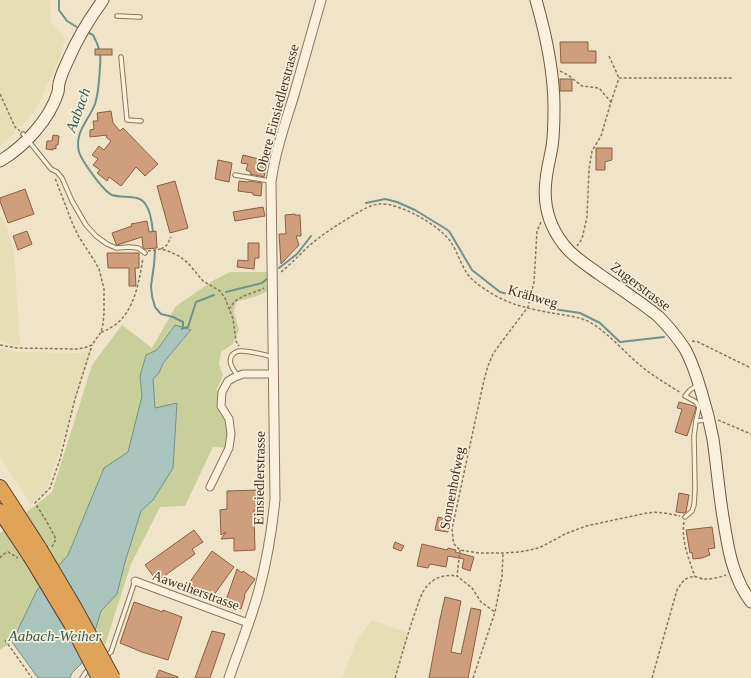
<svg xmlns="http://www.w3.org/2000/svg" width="751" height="678" viewBox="0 0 751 678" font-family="Georgia,serif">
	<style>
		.farmland { fill: #e6deb5 }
		.green { fill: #c9cf9b }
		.water { fill: #a9c4bc; stroke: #6f938a }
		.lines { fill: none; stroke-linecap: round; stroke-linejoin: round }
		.stream { stroke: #6f938a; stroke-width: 2 }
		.building { fill: #cf9f7d; stroke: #8d5f41 }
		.service-casing { stroke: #8d765c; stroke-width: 5.5 }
		.minor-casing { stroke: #8d765c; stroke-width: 9 }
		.tertiary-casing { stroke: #8d765c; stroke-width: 11 }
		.secondary-casing { stroke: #6f573f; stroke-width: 13 }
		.motorway-casing { stroke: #5b4430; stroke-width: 16 }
		.path { stroke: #8d765c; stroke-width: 1.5; stroke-dasharray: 3 2; stroke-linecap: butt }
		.service { stroke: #faf1dc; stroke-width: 3.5 }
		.minor { stroke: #faf1dc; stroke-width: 7 }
		.tertiary { stroke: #faf1dc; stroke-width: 9 }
		.secondary { stroke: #faf1dc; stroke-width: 11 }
		.motorway { stroke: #e0a458; stroke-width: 14 }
		.motorway-bridge-casing { stroke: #5b4430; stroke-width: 16; stroke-linecap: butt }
		.motorway-bridge { stroke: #e0a458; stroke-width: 14 }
		.labels { text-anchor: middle; stroke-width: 3.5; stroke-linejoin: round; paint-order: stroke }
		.street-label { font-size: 14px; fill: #3d2e20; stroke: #f7eed8 }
		.water-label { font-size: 15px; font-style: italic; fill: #2f5d5a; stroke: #f7eed8 }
	</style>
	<rect width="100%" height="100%" fill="#f0e4c8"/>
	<g class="farmland">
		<polygon points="0,0 50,0 51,22 65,38 60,58 36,109 22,126 15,127 15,131 12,136 0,146"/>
		<polygon points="3,216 14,251 20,345 8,344 0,341 0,217"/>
		<polygon points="0,349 17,352 80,353 92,349 48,486 31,504 0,457"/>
		<polygon points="372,620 408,633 395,678 342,678 357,640"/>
	</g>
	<polygon class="green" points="230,272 267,272 268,291 257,296 236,302 234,312 239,330 233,344 221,352 219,364 223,376 216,390 222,392 221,408 229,419 229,448 213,447 185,506 160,507 131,564 105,645 95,627 101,611 117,594 125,562 141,511 153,500 177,404 155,409 153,379 159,373 163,363 191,331 175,325 157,350 146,355 140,376 142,396 128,452 104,468 68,555 37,590 12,642 0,650 0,533 52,492 92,365 122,325 152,348 176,306 214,280"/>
	<polygon class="water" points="175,325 191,330 163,363 159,373 153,379 155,408 177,403 173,468 153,500 141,511 125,562 117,594 101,611 89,651 81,664 72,673 70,678 38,678 12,642 37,590 68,555 104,468 128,452 142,396 140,376 146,355 157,350"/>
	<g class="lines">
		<g class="stream">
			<polyline points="59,0 59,10 67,21 80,29"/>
			<path d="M87 32 93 35C96 41 100 48 100 55 101 59 100 63 100 67 99 79 99 92 95 104 89 120 74 132 79 152 82 161 103 191 112 195 123 199 139 193 146 205 151 212 152 223 153 232"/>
			<polyline points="366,203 385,199 397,202 415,210 438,224 449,231 472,270 500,292 522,298"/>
			<polyline points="155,251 154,265 151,286 152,296 155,307 161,314 173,317 183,322 183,328"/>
			<polyline points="279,268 297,254 311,236"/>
			<polyline points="226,292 262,283 268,278"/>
			<polyline points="553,309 580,313 600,323 620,342 664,337"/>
			<polyline points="182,329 183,328 188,327 196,302 214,295"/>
		</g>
	</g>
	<g class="building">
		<polygon points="560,42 588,42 588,51 596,51 596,63 561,63"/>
		<rect x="95" y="49" width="17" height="6"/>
		<rect x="560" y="79" width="12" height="12"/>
		<polygon points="111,111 113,123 120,131 123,128 158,164 145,176 136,167 121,186 109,177 107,181 97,173 100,170 93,165 98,159 92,155 99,146 104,150 111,141 106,137 107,135 90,137 90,130 94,129 93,121 98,121 97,113"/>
		<polygon points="53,135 59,136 58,145 56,145 56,149 53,148 53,150 46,149 47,141 52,141"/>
		<polygon points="596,148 612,148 612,160 605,162 605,170 596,170"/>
		<polygon points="243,155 267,161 264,177 250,174 251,172 246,170 248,164 241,163"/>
		<polygon points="218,160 232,163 229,182 215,179"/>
		<polygon points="175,181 188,228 170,233 157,186"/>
		<polygon points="239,181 248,182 249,181 262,183 261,196 253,195 253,193 238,191"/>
		<polygon points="25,189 34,214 8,223 0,201 0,198"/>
		<polygon points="263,207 265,216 235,221 233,212"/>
		<polygon points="295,214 295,215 300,215 301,236 296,236 299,245 281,264 279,234 286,234 285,215"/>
		<polygon points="147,221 149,232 156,231 157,248 145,249 143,248 142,237 117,245 116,244 112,233 132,226 131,224"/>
		<polygon points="27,231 32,244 18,250 13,236"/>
		<polygon points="248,243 259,243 259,258 255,258 254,269 237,267 238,260 248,261"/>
		<polygon points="107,253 139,253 139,268 135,268 136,286 129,286 129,268 108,268"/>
		<polygon points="679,402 694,406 696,408 687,436 675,432 682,409 677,408"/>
		<polygon points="260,490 260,510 254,510 255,550 234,551 234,538 221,539 226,532 221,535 220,510 227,509 227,491"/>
		<polygon points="679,493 689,495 686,512 684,513 676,512"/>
		<polygon points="438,517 451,520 448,532 435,530"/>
		<polygon points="712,527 715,548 708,549 710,555 702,558 693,559 692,552 690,553 686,530"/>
		<polygon points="194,530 203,542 192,549 195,554 160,579 154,577 145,565"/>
		<polygon points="395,542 404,546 401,551 393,548"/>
		<polygon points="422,544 447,550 448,548 456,550 455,552 474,557 470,571 462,568 464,559 448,556 446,567 430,564 428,568 417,566"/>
		<polygon points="212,551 234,567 211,599 189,583"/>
		<polygon points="237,569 242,573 243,571 255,579 244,595 245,596 241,609 225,603"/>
		<polygon points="445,597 461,601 451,652 461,654 471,608 481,610 468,678 429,678 440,619"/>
		<polygon points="134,602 163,612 163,610 182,617 168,660 142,652 120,643"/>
		<polygon points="212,631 225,634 210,678 195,678"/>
		<polygon points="159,670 178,677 178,678 156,678"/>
	</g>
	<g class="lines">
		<g class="service-casing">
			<g id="service">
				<polyline points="117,16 140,17"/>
				<polyline points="121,57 127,120 141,121"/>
				<polyline points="23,134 51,169 57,172 62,178 72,201 86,225 96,236 107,244 116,248 129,247 138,248 145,253"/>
				<polyline points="235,175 270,181"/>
				<path d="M238 376C234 370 227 363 232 355 234 353 237 351 240 351 247 350 265 355 273 357"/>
				<polyline points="696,421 699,407 696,402 685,396 690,390 698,385"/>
				<polyline points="685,517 692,511 694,505 695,489 694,436 696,421 707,420"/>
				<polyline points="105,657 111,652 135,581"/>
				<polyline points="82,678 86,672 90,669"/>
			</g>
		</g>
		<g class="minor-casing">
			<g id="minor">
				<polyline points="210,487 229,448 231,434 229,419 221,406 222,392 228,381 235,377 243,374 274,374"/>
				<polyline points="135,581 248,623"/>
			</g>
		</g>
		<g class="tertiary-casing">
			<path id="tertiary" d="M229 678C239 649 251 620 259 590 267 560 272 530 275 499L271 182C275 152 285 124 294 95 303 64 312 32 321 0"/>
		</g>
		<g class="secondary-casing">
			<g id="secondary">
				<path d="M536 0C546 35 554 71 554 107 554 120 554 134 552 147 550 158 547 169 546 180 543 203 549 226 564 245 573 257 587 265 599 274 619 288 639 301 658 316 668 326 677 337 685 349 692 362 697 377 701 391 706 407 710 423 713 439 717 467 719 495 724 523 727 541 730 561 738 579 741 587 746 595 751 602"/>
				<path d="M0 161C24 147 50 119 58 92 59 88 58 84 60 80 62 72 66 65 69 58 78 37 90 18 103 0"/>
			</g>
		</g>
		<g class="motorway-casing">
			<g id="motorway">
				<polyline points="0,487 40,549"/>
				<polyline points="0,511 30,556"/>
			</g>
		</g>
		<g class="path">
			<polyline points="609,56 619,78"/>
			<polyline points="560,71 568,75 582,86 599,88 611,102 601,136 592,151 589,169 587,217 582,239 577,246"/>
			<polyline points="0,94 15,127 20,131"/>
			<polyline points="611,102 619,78 732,78"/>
			<path d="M541 222 537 231 534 282 528 307 500 344 493 354 488 366 484 380 452 529 453 540 454 544 460 550 479 553H503L519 552 535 549 543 546 565 534 586 526 647 513C659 511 669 514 680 516"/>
			<polyline points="161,249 167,245 171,237"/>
			<polyline points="148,251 161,249 168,251 179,256 188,263 203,281 220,291 225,298 233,319 236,341 239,346"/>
			<path d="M281 272C291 264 300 254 310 245 323 234 337 225 352 216 360 211 370 205 379 204 398 202 439 225 450 241 459 253 462 272 475 282 486 291 500 299 514 304 526 308 540 311 552 313 563 315 575 316 585 320 603 327 625 353 641 366 653 376 667 384 681 393"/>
			<path d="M229 309C232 306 233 302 237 300 245 294 255 293 264 288"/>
			<path d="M101 332C106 331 110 328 115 325 135 310 139 281 143 258"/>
			<polyline points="692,341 698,342 751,368"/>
			<polyline points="0,345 17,348 77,349 84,348 92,345 101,332 103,324 104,313 104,289 99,269 94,260 79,237 73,225 55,178"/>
			<polyline points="718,420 751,434"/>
			<path d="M684 522C681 541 689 559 695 577"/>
			<polyline points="52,547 56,539 47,522 35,503 50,488 60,459 75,399 92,345"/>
			<polyline points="460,550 457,576 472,588 481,602 495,612"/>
			<polyline points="0,558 2,555 8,552 18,558"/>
			<polyline points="5,640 32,678"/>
			<path d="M395 678C402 655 408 632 416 610 419 601 422 591 428 585 435 577 447 574 457 576"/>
			<polyline points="473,678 495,612 502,576 503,553"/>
			<path d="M652 678 677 590C682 582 686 575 697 577 698 577 702 579 703 579 710 579 719 578 726 575"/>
		</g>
		<use href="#service" class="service"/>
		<use href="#minor" class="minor"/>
		<use href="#tertiary" class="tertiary"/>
		<use href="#secondary" class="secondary"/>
		<use href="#motorway" class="motorway"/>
		<g class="motorway-bridge-casing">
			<g id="motorway-bridge">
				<polyline points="40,549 76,610 113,678"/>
				<polyline points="30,556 71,624 99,678"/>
			</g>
		</g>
		<use href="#motorway-bridge" class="motorway-bridge"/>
	</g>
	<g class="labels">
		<g class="street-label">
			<text transform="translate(277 108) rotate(-75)" y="5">Obere Einsiedlerstrasse</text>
			<text transform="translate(641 286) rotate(37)" y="5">Zugerstrasse</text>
			<text transform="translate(533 296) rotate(16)" y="5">Krähweg</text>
			<text transform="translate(259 478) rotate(-89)" y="5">Einsiedlerstrasse</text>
			<text transform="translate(452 488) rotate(-79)" y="5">Sonnenhofweg</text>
			<text transform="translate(196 590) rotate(20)" y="5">Aaweiherstrasse</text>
		</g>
		<g class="water-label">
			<text transform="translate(78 110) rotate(-70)" y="5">Aabach</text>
			<text x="55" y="641">Aabach-Weiher</text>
		</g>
	</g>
</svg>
